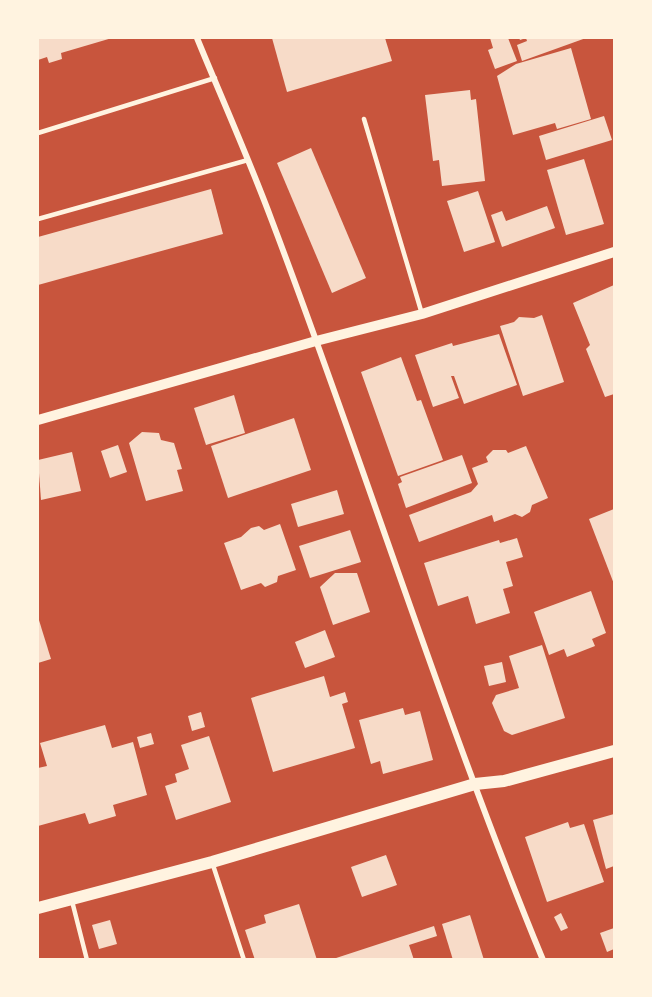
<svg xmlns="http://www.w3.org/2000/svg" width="652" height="997" viewBox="0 0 652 997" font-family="Helvetica,sans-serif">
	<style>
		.building { fill: #f7dbc8 }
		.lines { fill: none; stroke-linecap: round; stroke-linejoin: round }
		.service { stroke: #fff3e0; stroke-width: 4.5 }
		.minor { stroke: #fff3e0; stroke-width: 6 }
		.tertiary { stroke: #fff3e0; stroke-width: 10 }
		.secondary { stroke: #fff3e0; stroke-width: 12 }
	</style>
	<rect width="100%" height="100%" fill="#c8553d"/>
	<g class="building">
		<polygon points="38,38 112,38 61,53 62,59 49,63 47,57 38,60"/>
		<polygon points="272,38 385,38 392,61 287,92"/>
		<polygon points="490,38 508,38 517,61 495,69 488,50 493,48"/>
		<polygon points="519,38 586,38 522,61 517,45 527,41 526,38 520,40"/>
		<polygon points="571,48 591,119 557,129 555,123 513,135 497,76 516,64"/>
		<polygon points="470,90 471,100 476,99 485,181 442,186 439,160 433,161 425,95"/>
		<polygon points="604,116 612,140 546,160 539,136"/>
		<polygon points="311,148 366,278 332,293 277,163"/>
		<polygon points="584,159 604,224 566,235 547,170"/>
		<polygon points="211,189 223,234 38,285 38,237"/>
		<polygon points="478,191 495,242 464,252 447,201"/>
		<polygon points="547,206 555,228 502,247 491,215 502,211 506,221"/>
		<polygon points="614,285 614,394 605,397 586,349 590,345 573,303"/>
		<polygon points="542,315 564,382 523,396 500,326 514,322 519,317 534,318"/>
		<polygon points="499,334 517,385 464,404 454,376 451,376 459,398 433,407 415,355 452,343 453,346"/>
		<polygon points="401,357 417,401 421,400 443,460 398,476 361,372"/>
		<polygon points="234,395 245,433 206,445 194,408"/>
		<polygon points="294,418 311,470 228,498 211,446"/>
		<polygon points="142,432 159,433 161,440 174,443 182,469 177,470 183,491 146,501 129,443"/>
		<polygon points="118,445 127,472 110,478 101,451"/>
		<polygon points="526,446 548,498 532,505 530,512 522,517 515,514 494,522 492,515 419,542 409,515 471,492 478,484 472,468 488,462 486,457 493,450 506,450 508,453"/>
		<polygon points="72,452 81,491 41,500 38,460"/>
		<polygon points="462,455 472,483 406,508 398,484 402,482 400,477"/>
		<polygon points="337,490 344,514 298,527 291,504"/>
		<polygon points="614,509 614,584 589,519"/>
		<polygon points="280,524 296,570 278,576 277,582 265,587 261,583 241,590 224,543 241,537 251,528 259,526 264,530"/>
		<polygon points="350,530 361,562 310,578 299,546"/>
		<polygon points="517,538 523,557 506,562 513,586 503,589 510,613 476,624 468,596 438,606 424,563 499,540 500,543"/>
		<polygon points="335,573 357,573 370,612 333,625 320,587"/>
		<polygon points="591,591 606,633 592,639 595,646 567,657 564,649 549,655 534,612"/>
		<polygon points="38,617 51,659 38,663"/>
		<polygon points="325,630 335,657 305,668 295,642"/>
		<polygon points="542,645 565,718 512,735 504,731 492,703 496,695 519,688 509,656"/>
		<polygon points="502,662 506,682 489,686 484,666"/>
		<polygon points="324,676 330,697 345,692 348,702 342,704 355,748 273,772 251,698"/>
		<polygon points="403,708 405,715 420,711 433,760 383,774 380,761 371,764 359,720"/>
		<polygon points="201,712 205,727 192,731 188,716"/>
		<polygon points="105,725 112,748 133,742 147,795 113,805 116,816 89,824 85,813 38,826 38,768 47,766 40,743"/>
		<polygon points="151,733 154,744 140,748 137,737"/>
		<polygon points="209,736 231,802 176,820 165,786 177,782 175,774 189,769 181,745"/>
		<polygon points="614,814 614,866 606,869 593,820"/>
		<polygon points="568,822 570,828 584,824 604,882 547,902 525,837"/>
		<polygon points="386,855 397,885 362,897 351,867"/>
		<polygon points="299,904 317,960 255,960 245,930 266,923 264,915"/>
		<polygon points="561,913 568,928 561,931 554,917"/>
		<polygon points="470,915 484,960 453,960 442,924"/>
		<polygon points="110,920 117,944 99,949 92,925"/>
		<polygon points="434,926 437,936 409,945 414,960 330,960"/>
		<polygon points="614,928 614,949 607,952 600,933"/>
	</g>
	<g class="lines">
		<g class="service">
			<polyline points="364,119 422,314"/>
			<polyline points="38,133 215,78"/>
			<polyline points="38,219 248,160"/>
			<polyline points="212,862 244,960"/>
			<polyline points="72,901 87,960"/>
		</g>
		<path class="minor" d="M197 38C222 99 249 159 272 221 365 466 443 717 543 960"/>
		<polyline class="tertiary" points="38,420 316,341 422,314 614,252"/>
		<polyline class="secondary" points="38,908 212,862 475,784 504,781 614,751"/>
	</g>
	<rect width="652" height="997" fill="none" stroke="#fff3e0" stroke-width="78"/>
</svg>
